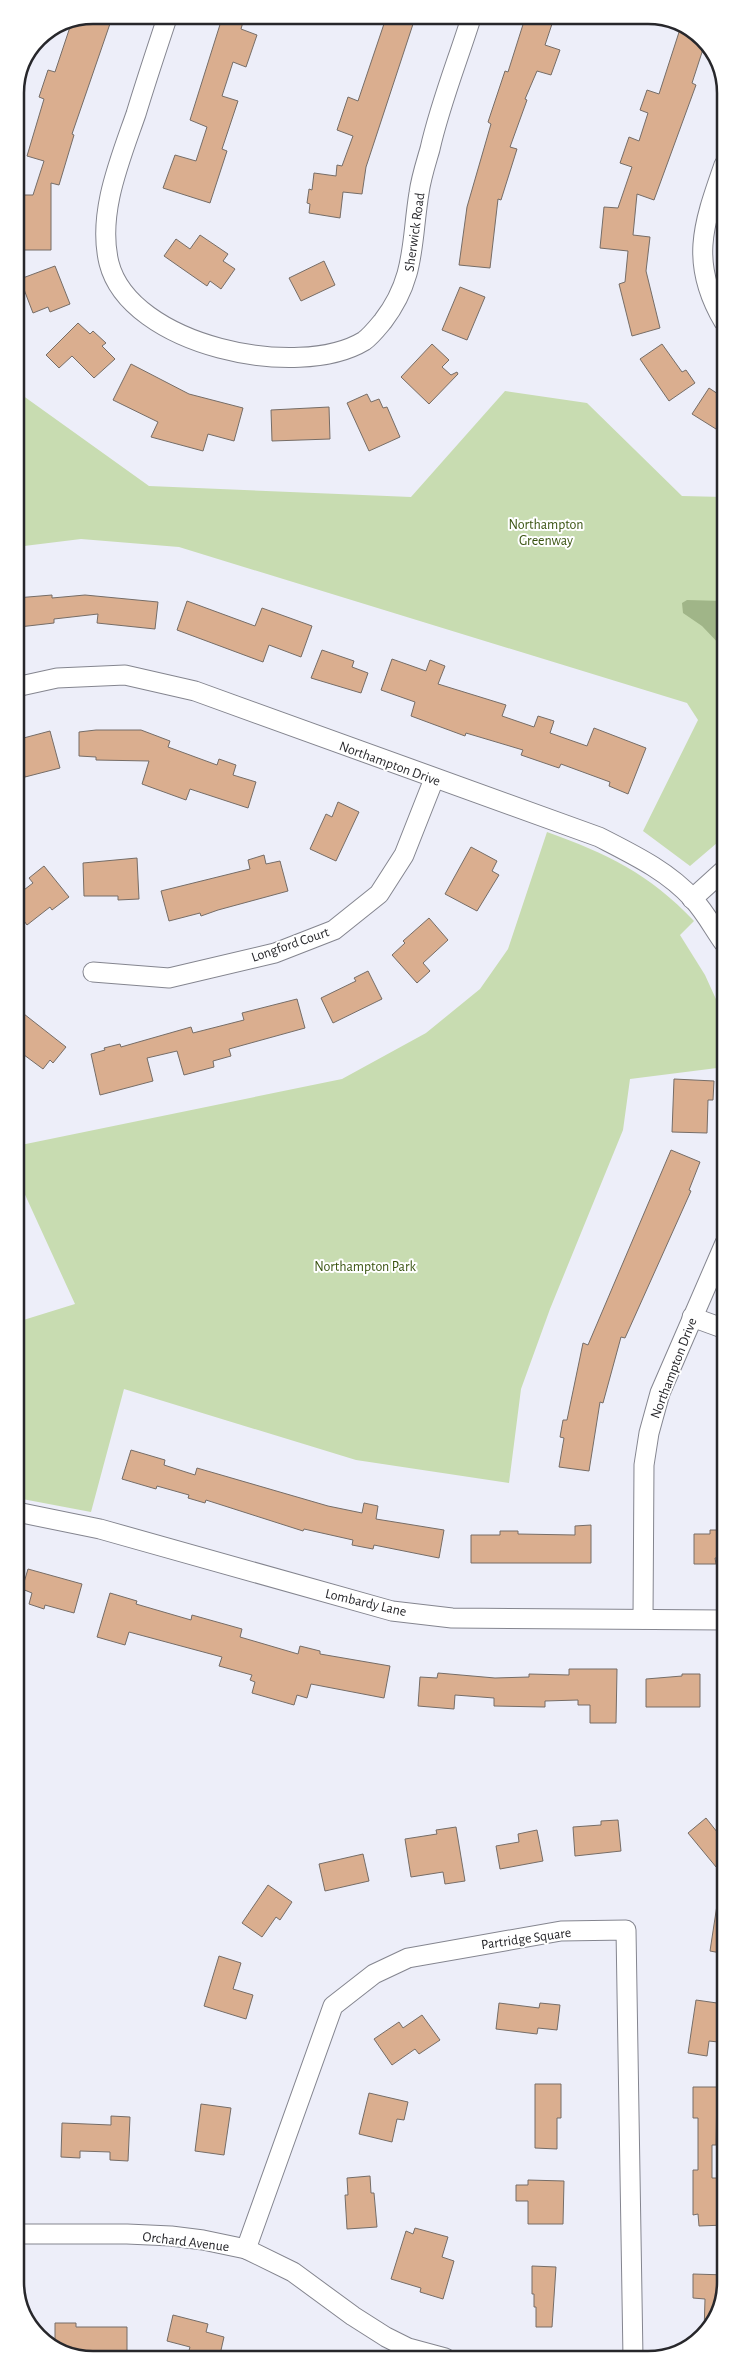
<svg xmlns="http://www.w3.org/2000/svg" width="741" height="2375" viewBox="0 0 741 2375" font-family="'Alegreya Sans',sans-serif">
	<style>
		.green { fill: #c8dcb1 }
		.forest { fill: #a0b588 }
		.building { fill: #daae8f; stroke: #766d67 }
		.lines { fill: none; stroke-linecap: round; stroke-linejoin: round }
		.minor-casing { stroke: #84858f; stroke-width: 21 }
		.minor { stroke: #fff; stroke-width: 19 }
		.labels { text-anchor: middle; stroke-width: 4; stroke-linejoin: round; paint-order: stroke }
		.street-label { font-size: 14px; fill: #27272b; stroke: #fff }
		.park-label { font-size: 14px; fill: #395310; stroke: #fff }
		.rim { fill: none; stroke: #27272b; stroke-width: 2.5 }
	</style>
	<rect width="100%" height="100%" fill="#edeef9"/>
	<g class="green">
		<polygon points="15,390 149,486 411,497 505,391 587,403 682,496 724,497 724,837 690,866 643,831 698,720 687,703 179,547 81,539 16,547"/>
		<path d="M547 832C606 853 650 874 694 921L680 935 705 975 720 1008 725 1006V1067L630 1079 623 1130 550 1309 521 1389 509 1483 356 1460 124 1389 91 1512 17 1498V1322L75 1304 16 1175V1146L342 1079 426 1033 480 989 508 949Z"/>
	</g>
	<polygon class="forest" points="687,600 724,601 724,649 702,626 683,613 682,603"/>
	<g class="building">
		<polygon points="93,15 113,15 72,134 74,135 59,185 51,183 51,250 18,250 18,195 33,195 44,161 27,156 44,99 39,97 48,70 55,72 71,24"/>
		<polygon points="223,15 243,22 241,29 257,35 246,67 233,62 222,96 238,101 222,149 227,151 210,203 163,188 175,155 196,161 207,127 190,120"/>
		<polygon points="387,15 416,15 366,167 362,194 343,192 340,218 309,213 310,204 307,203 309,189 312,190 314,173 336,176 337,165 342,166 353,136 337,130 348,97 358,101"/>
		<polygon points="526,15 534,15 553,21 545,45 560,50 551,75 537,71 525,99 527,100 510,147 517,149 501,200 498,199 490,268 459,265 467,207 491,124 488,122 505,71 508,72"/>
		<polygon points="681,26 699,34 705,43 692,83 696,85 654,200 637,194 633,235 650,237 646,271 660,328 632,336 619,284 625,282 628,251 600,248 604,207 618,208 632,167 620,163 629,137 639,141 648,113 640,110 647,90 659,94"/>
		<polygon points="200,235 228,254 223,261 235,269 221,289 210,281 207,286 164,256 176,239 190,249"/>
		<polygon points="324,261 335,285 301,301 289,278"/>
		<polygon points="55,266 70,304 50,312 48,307 33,313 20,279"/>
		<polygon points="460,287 485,297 467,340 442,330"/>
		<polygon points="78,323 90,334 93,331 106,343 102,346 115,359 94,378 72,356 59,368 46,355"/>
		<polygon points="432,344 449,360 442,367 451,375 457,372 458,374 429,404 401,377"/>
		<polygon points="662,344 682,372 686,370 695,383 669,401 640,359"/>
		<polygon points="131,364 189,394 243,408 234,441 208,434 203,451 151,437 158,422 113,400"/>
		<polygon points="709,388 724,398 724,434 692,414"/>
		<polygon points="367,394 371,402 379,399 383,408 387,407 400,437 369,451 347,403"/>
		<polygon points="329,407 330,439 272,441 271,410"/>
		<polygon points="52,595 52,598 85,595 158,602 155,629 97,623 98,614 54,619 54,623 19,627 16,598"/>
		<polygon points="187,601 255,626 262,608 312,626 301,657 269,645 263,662 177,630"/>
		<polygon points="322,650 354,661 352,667 368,673 361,693 311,678"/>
		<polygon points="392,659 426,671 430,660 445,666 438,684 506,705 502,716 534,727 538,716 554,721 550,733 587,746 594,728 646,748 628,794 609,786 610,782 561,764 559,768 521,755 523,750 466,733 465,736 411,716 415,702 381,690"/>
		<polygon points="96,730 141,730 170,741 168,747 217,765 219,759 236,765 233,775 256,782 248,808 190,789 186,800 142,784 149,761 96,760 96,757 79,756 79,732"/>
		<polygon points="50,731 60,768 25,777 22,765 16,767 16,740"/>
		<polygon points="338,802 359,812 336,861 310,849 326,814 332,817"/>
		<polygon points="471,847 497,861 492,871 499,875 477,911 445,894"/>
		<polygon points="264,855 266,864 280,861 288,891 218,910 201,916 200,913 169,921 161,891 250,869 248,860"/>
		<polygon points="137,858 139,899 118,900 118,896 84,896 83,863"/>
		<polygon points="44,866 69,897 52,910 50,907 27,925 16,910 16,896 33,883 29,878"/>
		<polygon points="429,918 448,940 423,963 430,971 417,983 392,955 405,943 403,941"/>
		<polygon points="368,971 382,999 333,1023 321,998 356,981 354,978"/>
		<polygon points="297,999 305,1028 229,1049 231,1056 213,1061 214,1067 184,1075 177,1051 147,1058 153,1081 100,1095 91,1054 105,1050 104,1048 120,1044 121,1047 191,1027 193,1033 244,1020 242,1013"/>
		<polygon points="24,1014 66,1047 53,1063 50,1060 43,1069 16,1049 16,1023"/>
		<polygon points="674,1079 714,1081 713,1100 708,1100 707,1133 672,1132"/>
		<polygon points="671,1150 700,1162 689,1190 691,1191 625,1338 621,1337 603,1403 600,1402 589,1471 559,1467 564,1438 560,1437 563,1420 567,1420 583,1343 588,1345"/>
		<polygon points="131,1450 165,1460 164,1465 195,1475 197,1468 328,1506 362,1513 364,1503 378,1506 376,1519 444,1530 439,1558 374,1545 373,1549 352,1545 353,1540 304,1529 303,1531 206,1500 205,1503 188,1498 189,1495 157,1486 156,1489 122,1479"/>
		<polygon points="591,1525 591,1563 471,1563 471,1535 500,1535 500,1531 518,1531 518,1534 575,1535 575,1526"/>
		<polygon points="710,1530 725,1530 725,1558 715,1558 716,1564 694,1564 694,1534 710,1534"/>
		<polygon points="28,1569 82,1584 74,1613 45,1605 44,1609 29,1604 32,1593 22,1589"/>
		<polygon points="110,1593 137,1601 136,1604 191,1620 192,1615 242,1629 240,1637 298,1654 300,1646 320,1651 320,1654 390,1666 384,1698 311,1684 307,1698 297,1695 294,1705 252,1693 255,1682 250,1680 252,1675 219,1666 222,1657 129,1632 125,1645 97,1637"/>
		<polygon points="569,1669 617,1669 616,1723 590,1723 590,1705 578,1705 578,1700 545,1701 545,1707 494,1706 494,1698 455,1695 454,1709 418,1706 420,1677 437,1678 438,1673 495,1678 529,1677 529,1674 569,1675"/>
		<polygon points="682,1674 700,1674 700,1707 646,1707 646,1679 682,1676"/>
		<polygon points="706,1818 725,1842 726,1879 688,1833"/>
		<polygon points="618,1820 621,1851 575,1856 573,1827 601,1825 601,1821"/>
		<polygon points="456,1827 465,1881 445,1884 443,1872 411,1877 405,1839 437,1834 436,1830"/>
		<polygon points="537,1830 543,1861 500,1869 496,1846 519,1842 518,1834"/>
		<polygon points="363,1854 369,1881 325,1891 319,1864"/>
		<polygon points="268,1885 292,1902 280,1920 276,1917 262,1937 242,1923"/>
		<polygon points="717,1905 726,1905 726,1954 710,1951"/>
		<polygon points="219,1956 241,1963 233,1989 253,1995 246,2019 204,2006"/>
		<polygon points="696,2000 724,2004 718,2042 709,2041 707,2056 688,2053"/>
		<polygon points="499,2003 539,2008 540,2003 560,2005 557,2030 538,2028 537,2034 496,2029"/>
		<polygon points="422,2015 440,2040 419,2054 415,2049 392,2065 374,2039 399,2022 403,2028"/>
		<polygon points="535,2084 561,2084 561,2118 557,2118 557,2149 535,2148"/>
		<polygon points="693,2087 717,2087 716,2145 712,2145 712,2178 726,2178 725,2225 699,2226 698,2214 693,2215 693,2170 698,2170 698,2118 693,2118"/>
		<polygon points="369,2093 408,2102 404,2120 397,2119 392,2142 359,2134"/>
		<polygon points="201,2104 231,2108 224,2155 195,2151"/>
		<polygon points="111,2116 130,2117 128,2161 110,2160 110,2152 80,2151 80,2158 61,2157 62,2123 111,2125"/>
		<polygon points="370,2176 371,2193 374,2193 377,2227 347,2229 345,2195 348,2195 347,2178"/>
		<polygon points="528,2180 564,2181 563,2224 528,2224 528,2201 516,2201 516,2185 528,2185"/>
		<polygon points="415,2228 448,2237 442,2257 454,2261 443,2299 420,2292 421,2288 391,2279 406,2231 413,2234"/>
		<polygon points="532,2266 556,2267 552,2327 536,2327 536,2307 534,2307 534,2294 532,2294"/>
		<polygon points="693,2274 726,2275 726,2282 710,2330 704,2333 705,2299 693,2298"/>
		<polygon points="173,2315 208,2324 206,2332 224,2337 219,2359 198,2359 199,2356 188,2354 190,2347 167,2341"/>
		<polygon points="55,2323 76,2323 76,2327 127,2327 127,2355 102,2355 102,2360 88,2360 55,2346"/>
	</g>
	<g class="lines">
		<g class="minor-casing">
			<g id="minor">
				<path d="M168 15C157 48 146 81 136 114 120 160 97 214 109 263 130 346 298 381 364 341 371 336 378 327 383 321 416 278 411 242 419 193 421 178 426 163 430 149 440 104 458 60 472 15"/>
				<path d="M724 165C703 225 689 263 724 322"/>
				<path d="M16 687 57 678 125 675 195 691 599 837C632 854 668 871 693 899 705 912 714 929 724 943"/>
				<polyline points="692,899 724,870"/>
				<polyline points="93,972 169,978 275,953 334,930 379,894 404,855 434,779"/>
				<polyline points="692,1317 725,1329"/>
				<polyline points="17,1512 100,1529 392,1611 452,1618 725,1620"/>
				<polyline points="643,1619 644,1465 649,1433 660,1393 725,1243"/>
				<polyline points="18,2234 127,2234 171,2236 203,2240 246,2249 293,2272 353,2316 386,2337 408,2348 445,2358"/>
				<polyline points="246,2249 333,2006 374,1974 408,1958 561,1931 626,1930 633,2358"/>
			</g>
		</g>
		<use href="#minor" class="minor"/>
	</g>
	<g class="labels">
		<g class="street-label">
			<text transform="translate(414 232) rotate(-82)" y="5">Sherwick Road</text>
			<text transform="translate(390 763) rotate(20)" y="5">Northampton Drive</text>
			<text transform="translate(290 944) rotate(-19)" y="5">Longford Court</text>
			<text transform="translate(673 1368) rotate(-69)" y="5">Northampton Drive</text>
			<text transform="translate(366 1602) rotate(13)" y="5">Lombardy Lane</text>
			<text transform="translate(526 1938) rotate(-8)" y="5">Partridge Square</text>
			<text transform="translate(186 2241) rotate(7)" y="5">Orchard Avenue</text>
		</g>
		<g class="park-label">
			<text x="546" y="529">Northampton<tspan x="546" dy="16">Greenway</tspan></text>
			<text x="365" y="1271">Northampton Park</text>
		</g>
	</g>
	<path d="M0 0H741V2375H0ZM93 24H648A69 69 0 0 1 717 93V2282A69 69 0 0 1 648 2351H93A69 69 0 0 1 24 2282V93A69 69 0 0 1 93 24Z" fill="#fff" fill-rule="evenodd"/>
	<path class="rim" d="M93 24H648A69 69 0 0 1 717 93V2282A69 69 0 0 1 648 2351H93A69 69 0 0 1 24 2282V93A69 69 0 0 1 93 24Z"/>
</svg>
